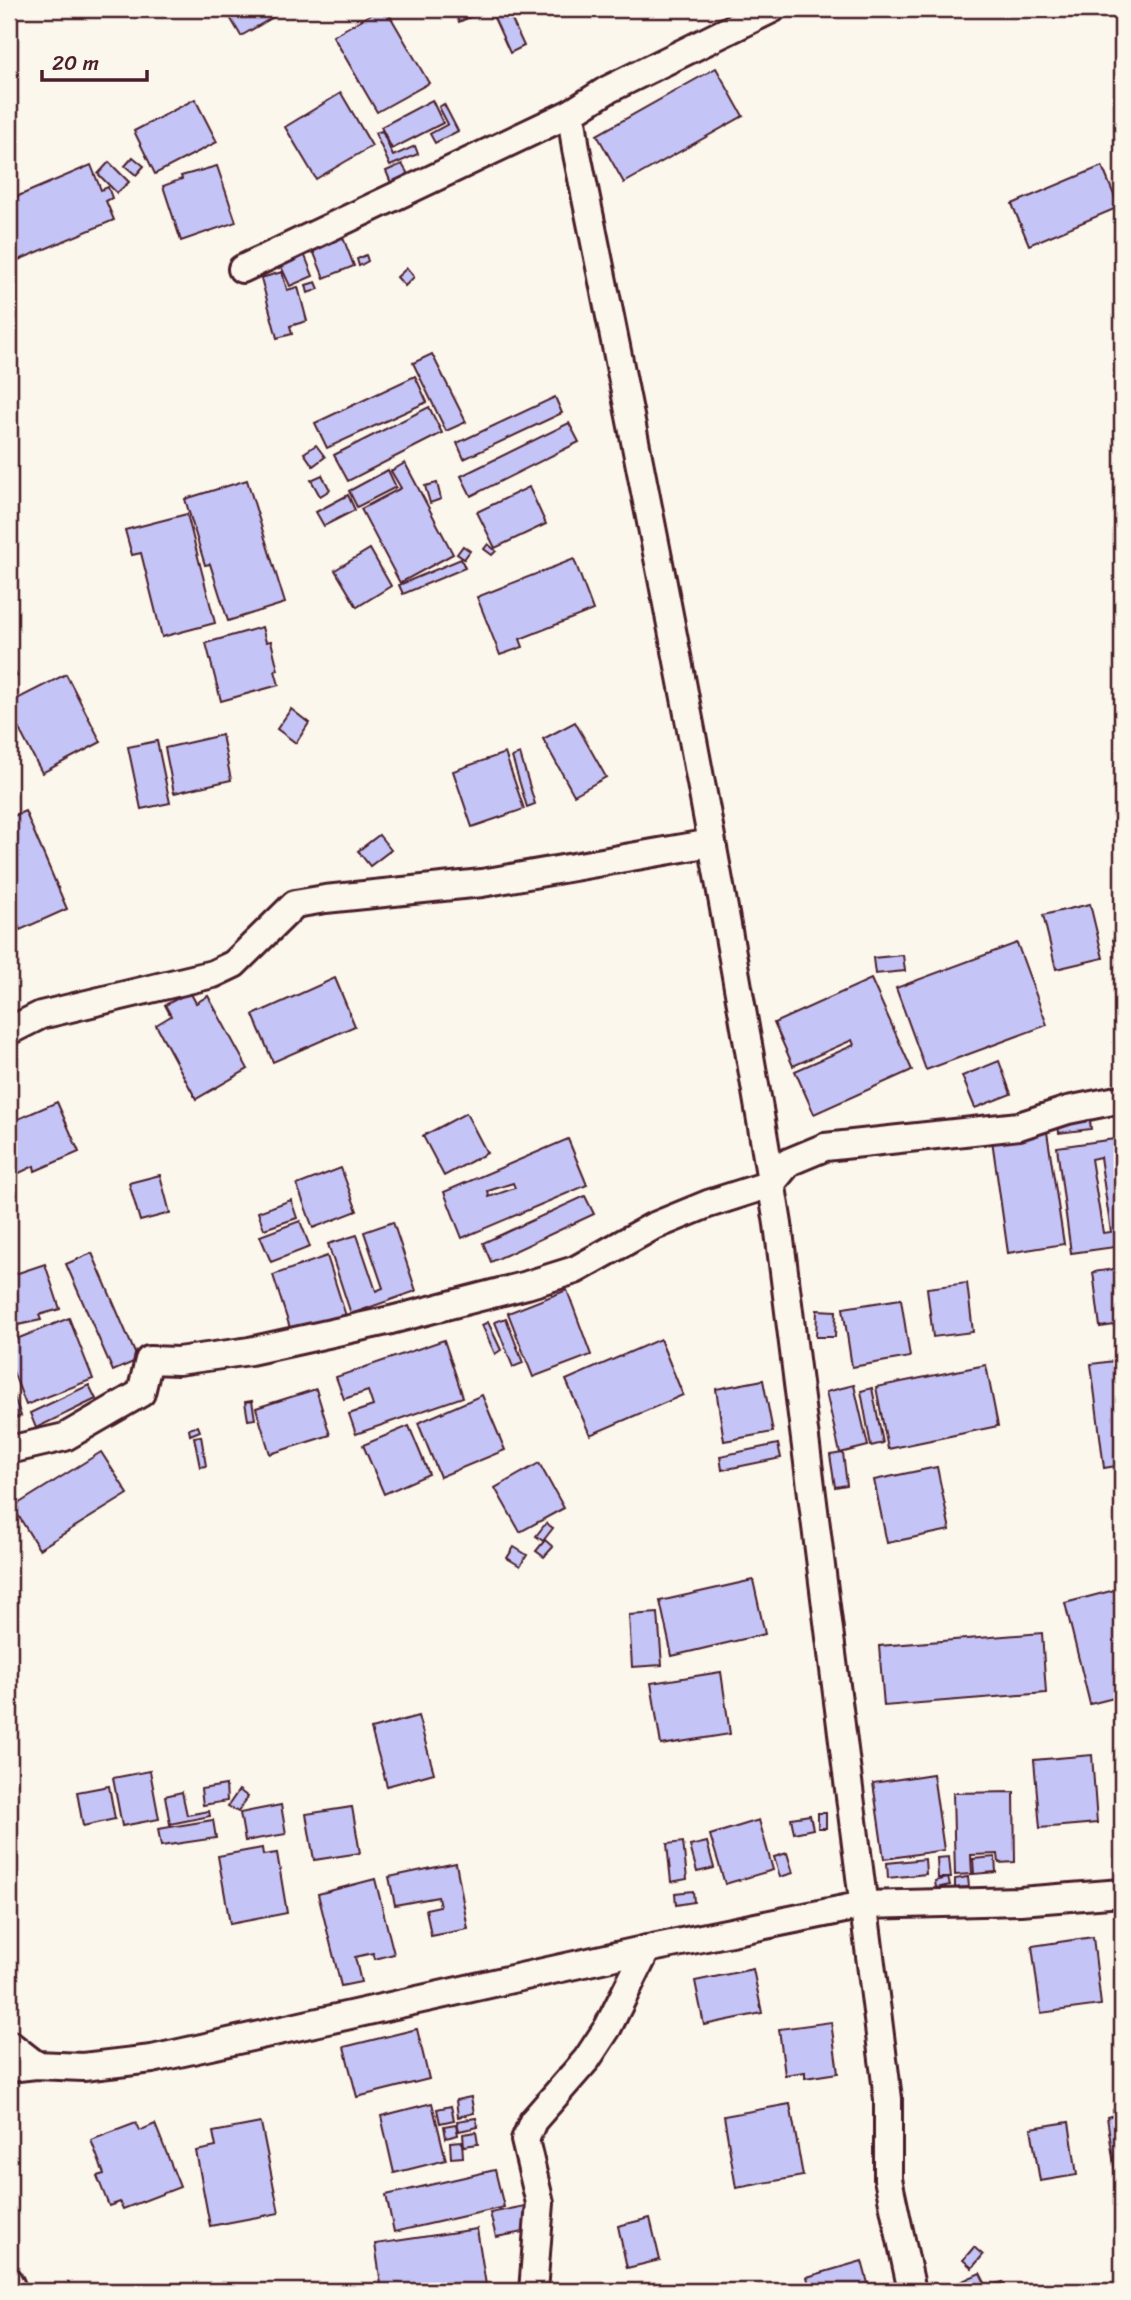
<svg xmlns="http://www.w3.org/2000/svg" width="1131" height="2300" viewBox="0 0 1131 2300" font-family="Sriracha,sans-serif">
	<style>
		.building { fill: #c5c4f6; stroke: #4a1f2b; stroke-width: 2; fill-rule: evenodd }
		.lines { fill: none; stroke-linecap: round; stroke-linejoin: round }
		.street-casing { stroke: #4a1f2b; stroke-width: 32 }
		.street { stroke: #fbf7ec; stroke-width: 26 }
	</style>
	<rect width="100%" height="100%" fill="#fbf7ec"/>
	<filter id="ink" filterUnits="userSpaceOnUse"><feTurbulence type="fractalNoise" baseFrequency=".0143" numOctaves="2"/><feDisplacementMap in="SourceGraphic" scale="14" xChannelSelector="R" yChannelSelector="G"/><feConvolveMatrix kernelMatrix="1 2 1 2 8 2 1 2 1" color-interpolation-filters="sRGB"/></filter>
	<g filter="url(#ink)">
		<g class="building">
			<polygon points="225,9 287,9 241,36"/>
			<polygon points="380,9 386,9 429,83 377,112 333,36"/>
			<polygon points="460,9 488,9 459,22 454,11"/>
			<polygon points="490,9 507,9 524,46 510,53"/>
			<polygon points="555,9 582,9 557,17"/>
			<polygon points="716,68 743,116 624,183 597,135"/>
			<polygon points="341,93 372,146 316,179 285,127"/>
			<polygon points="195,99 217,142 155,174 134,131"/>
			<polygon points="432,100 443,123 392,149 381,127"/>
			<polygon points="444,104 458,131 435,143 430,134 448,124 439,107"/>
			<polygon points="382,131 393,156 415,146 418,154 390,166 375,133"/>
			<polygon points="133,157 144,166 136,175 125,166"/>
			<polygon points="109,162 129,182 117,193 98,174"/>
			<polygon points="402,164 408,174 391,183 386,171"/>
			<polygon points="91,165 101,190 108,187 112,198 106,201 114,220 9,264 9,200"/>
			<polygon points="217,166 236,222 181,241 163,186 182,179 181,176"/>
			<polygon points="1102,166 1119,207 1029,245 1012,204"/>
			<polygon points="342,235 354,266 324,278 312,248"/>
			<polygon points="303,251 313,276 290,286 279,262"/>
			<polygon points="366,255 368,261 359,266 357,259"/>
			<polygon points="407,268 414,277 405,286 397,277"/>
			<polygon points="282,272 287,290 298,287 307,321 290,326 292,334 277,338 261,278"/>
			<polygon points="316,282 319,289 308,293 306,285"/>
			<polygon points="432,354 466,422 446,431 413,363"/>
			<polygon points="415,376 427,402 327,448 315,423"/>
			<polygon points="555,397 562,413 464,459 457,443"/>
			<polygon points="429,407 442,433 348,481 334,455"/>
			<polygon points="569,423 579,442 471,496 461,476"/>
			<polygon points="316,445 325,457 313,466 304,453"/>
			<polygon points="405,463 453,554 400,583 361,509 401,488 391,471"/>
			<polygon points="388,470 396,487 357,507 349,491"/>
			<polygon points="322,475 330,490 320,496 311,480"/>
			<polygon points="247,480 285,603 228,621 210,564 205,565 185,499"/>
			<polygon points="437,483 441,499 430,503 425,486"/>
			<polygon points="529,487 546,524 495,548 477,512"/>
			<polygon points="348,495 355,510 324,526 316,512"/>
			<polygon points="187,514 215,623 162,637 141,553 132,555 125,530"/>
			<polygon points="488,544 496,551 492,555 484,549"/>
			<polygon points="463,546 470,551 464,559 457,554"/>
			<polygon points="370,549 391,586 357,607 335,570"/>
			<polygon points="461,559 465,568 403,594 399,585"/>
			<polygon points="574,559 593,610 520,639 523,647 500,655 477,597"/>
			<polygon points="262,627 266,642 271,641 278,670 275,671 279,685 221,701 206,643"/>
			<polygon points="9,661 17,676 9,680"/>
			<polygon points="66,674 101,742 42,773 9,710 9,703"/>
			<polygon points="291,709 309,723 296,743 277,729"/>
			<polygon points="575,722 606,777 574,795 543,739"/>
			<polygon points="222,735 231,780 174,793 165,748"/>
			<polygon points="157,741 170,803 141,809 128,747"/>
			<polygon points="505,753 524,809 472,827 453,771"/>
			<polygon points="520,754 535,804 527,807 512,757"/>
			<polygon points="25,811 67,909 20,930 9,904 9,818"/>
			<polygon points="379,835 391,850 370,866 358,851"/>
			<polygon points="1090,904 1103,958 1056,969 1043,915"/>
			<polygon points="1122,937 1122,972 1113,939"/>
			<polygon points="1017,943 1047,1025 926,1070 896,988"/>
			<polygon points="903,955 905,971 875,974 873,958"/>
			<polygon points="335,978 355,1026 273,1062 253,1015"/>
			<polygon points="871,979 912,1070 814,1114 795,1071 854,1045 852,1040 793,1066 774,1023"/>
			<polygon points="190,992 196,1003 208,996 248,1069 196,1099 156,1025 171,1016 165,1005"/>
			<polygon points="999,1061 1011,1094 975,1108 962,1076"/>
			<polygon points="57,1102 79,1152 35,1171 34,1166 15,1175 9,1161 9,1123"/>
			<polygon points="466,1113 487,1153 444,1176 423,1136"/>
			<polygon points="1089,1114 1091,1129 1059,1133 1057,1117"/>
			<polygon points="1047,1132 1064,1244 1008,1253 992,1140"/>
			<path d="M1122 1138V1246L1071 1253 1057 1147ZM1100 1157 1111 1232 1103 1233 1091 1159Z"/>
			<path d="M568 1139 587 1185 462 1238 444 1192ZM513 1183 515 1188 489 1197 488 1191Z"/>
			<polygon points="341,1168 357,1211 313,1228 297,1185"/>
			<polygon points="160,1175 170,1213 140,1221 129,1183"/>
			<polygon points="585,1196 594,1214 491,1262 483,1243"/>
			<polygon points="291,1200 297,1218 264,1229 258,1212"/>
			<polygon points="300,1221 310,1247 271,1262 260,1236"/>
			<polygon points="393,1222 416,1291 351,1314 328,1244 357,1235 376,1291 383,1288 364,1232"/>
			<polygon points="92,1253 138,1360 113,1371 66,1264"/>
			<polygon points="327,1256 346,1316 292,1334 273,1275"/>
			<polygon points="45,1264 60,1309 39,1315 41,1320 9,1327 9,1276"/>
			<polygon points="1122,1268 1122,1324 1100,1327 1093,1272"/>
			<polygon points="967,1283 973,1332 933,1337 927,1288"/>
			<polygon points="567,1290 591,1355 533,1377 508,1313"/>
			<polygon points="901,1299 910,1357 852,1367 843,1308"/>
			<polygon points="817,1310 836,1311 835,1337 816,1337"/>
			<polygon points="69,1318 93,1379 26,1405 9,1361 9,1342"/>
			<polygon points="506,1318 523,1363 513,1367 495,1322"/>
			<polygon points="488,1322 501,1350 495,1354 482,1325"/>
			<polygon points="660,1339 683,1395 590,1435 566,1380"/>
			<polygon points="444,1340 463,1397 356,1434 349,1414 373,1406 368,1391 344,1399 336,1377"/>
			<polygon points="1122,1360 1122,1465 1104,1468 1091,1364"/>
			<polygon points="986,1365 998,1426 888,1449 876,1387"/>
			<polygon points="763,1380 773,1432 724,1441 716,1389"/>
			<polygon points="9,1383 21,1416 9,1420"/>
			<polygon points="89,1385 96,1399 36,1428 30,1413"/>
			<polygon points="854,1385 868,1446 840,1453 826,1392"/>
			<polygon points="872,1388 883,1443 871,1446 861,1391"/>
			<polygon points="316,1389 330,1435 270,1454 256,1408"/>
			<polygon points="482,1395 505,1450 440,1477 418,1423"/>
			<polygon points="252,1401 255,1419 248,1420 245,1402"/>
			<polygon points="198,1426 200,1431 190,1435 189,1429"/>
			<polygon points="409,1426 429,1474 384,1494 363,1445"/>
			<polygon points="201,1436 206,1466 200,1467 194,1437"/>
			<polygon points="778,1444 781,1458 722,1470 720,1456"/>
			<polygon points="101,1452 128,1494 39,1549 13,1507"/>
			<polygon points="843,1453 847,1485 835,1487 830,1455"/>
			<polygon points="539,1463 564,1508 520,1532 495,1488"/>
			<polygon points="937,1467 950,1530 887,1543 874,1480"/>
			<polygon points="546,1523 553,1528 543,1541 536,1536"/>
			<polygon points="545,1540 553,1547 544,1557 536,1551"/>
			<polygon points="514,1547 527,1555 520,1566 507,1558"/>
			<polygon points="753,1580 765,1634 672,1656 660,1601"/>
			<polygon points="1122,1588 1122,1696 1090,1704 1065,1603"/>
			<polygon points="658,1613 662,1665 632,1667 629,1615"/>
			<polygon points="1042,1633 1046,1693 884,1706 879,1646"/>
			<polygon points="721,1672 730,1734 661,1745 651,1683"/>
			<polygon points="418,1716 434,1773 387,1786 371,1729"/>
			<polygon points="1092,1755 1097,1823 1040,1828 1034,1760"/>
			<polygon points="150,1771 159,1819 122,1826 113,1778"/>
			<polygon points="933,1774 944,1850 884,1859 873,1783"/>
			<polygon points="226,1785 227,1801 203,1805 201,1789"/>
			<polygon points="109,1786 115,1819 83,1826 77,1792"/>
			<polygon points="239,1790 248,1797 238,1812 228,1806"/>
			<polygon points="182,1792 187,1815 209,1811 210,1816 170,1824 165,1796"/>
			<polygon points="1014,1792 1015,1862 999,1863 998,1854 971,1855 972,1874 955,1875 953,1793"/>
			<polygon points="281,1805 286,1834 245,1841 240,1813"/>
			<polygon points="352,1807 360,1853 314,1860 306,1814"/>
			<rect x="818" y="1813" width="8" height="15"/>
			<polygon points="810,1815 813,1829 794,1833 791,1818"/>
			<polygon points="213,1820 216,1838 161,1846 158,1829"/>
			<polygon points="759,1820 773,1870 725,1884 710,1835"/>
			<polygon points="683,1842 687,1879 671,1882 667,1844"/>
			<polygon points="707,1842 714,1868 697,1872 690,1846"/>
			<polygon points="262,1848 263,1855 277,1853 287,1913 230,1924 218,1856"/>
			<polygon points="787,1853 793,1873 780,1877 774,1857"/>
			<polygon points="949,1857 951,1878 938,1878 937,1858"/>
			<polygon points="995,1857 996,1872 974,1874 973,1859"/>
			<polygon points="925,1859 926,1874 888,1878 887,1863"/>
			<polygon points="456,1863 468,1929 431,1936 426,1909 440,1906 438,1897 395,1905 389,1877"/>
			<polygon points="968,1877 969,1887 955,1888 955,1879"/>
			<polygon points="948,1878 950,1885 936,1888 935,1881"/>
			<polygon points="375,1879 394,1954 375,1959 373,1953 355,1957 361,1982 341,1986 318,1894"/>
			<polygon points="693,1891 694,1902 676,1905 675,1893"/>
			<polygon points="1093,1937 1101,2005 1041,2013 1032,1946"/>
			<polygon points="753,1969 762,2013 704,2025 695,1981"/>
			<polygon points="831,2022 838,2073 805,2078 805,2072 785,2075 779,2029"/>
			<polygon points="417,2029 429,2079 357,2097 344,2047"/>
			<polygon points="471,2097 474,2113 458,2117 456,2100"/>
			<polygon points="432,2103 446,2160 394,2173 381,2116"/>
			<polygon points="790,2104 803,2176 736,2188 724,2116"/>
			<polygon points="451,2106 454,2120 440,2123 437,2109"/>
			<polygon points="1122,2108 1122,2220 1107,2117 1114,2115 1113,2110"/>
			<polygon points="476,2118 478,2127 459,2131 457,2121"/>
			<polygon points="1069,2122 1077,2175 1040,2181 1031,2128"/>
			<polygon points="136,2123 139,2131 155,2124 180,2187 123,2209 120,2202 109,2206 97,2176 104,2174 91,2140"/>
			<polygon points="261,2123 279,2213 210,2226 196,2151 216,2147 213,2132"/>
			<polygon points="456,2124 458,2135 446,2138 444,2126"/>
			<polygon points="476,2132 478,2144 464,2146 463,2134"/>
			<polygon points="462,2141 463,2157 451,2158 450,2142"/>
			<polygon points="495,2170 504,2207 394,2232 386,2195"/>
			<polygon points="525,2206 529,2231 496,2237 490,2213"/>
			<polygon points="650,2218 660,2260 627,2268 618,2226"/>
			<polygon points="477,2229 486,2285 444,2291 382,2291 375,2244"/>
			<polygon points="974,2247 983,2255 972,2268 963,2260"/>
			<polygon points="862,2261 870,2291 811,2291 807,2277"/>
			<polygon points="980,2273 985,2283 961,2291 958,2283"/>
			<polygon points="1003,2282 1006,2291 969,2291"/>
		</g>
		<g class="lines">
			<g class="street-casing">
				<g id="street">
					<path d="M772 9 607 90 571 113 576 149C649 506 720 864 778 1224L888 2099V2179L912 2291"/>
					<polyline points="242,269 571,113"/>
					<polyline points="9,1031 41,1015 213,974 234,964 295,904 325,899 482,883 711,843"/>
					<polyline points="9,1450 65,1437 141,1393 149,1360 178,1361 250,1351 391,1320 527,1285 575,1270 652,1227 708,1204 771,1184 789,1162 825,1147 1019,1126 1068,1110 1122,1099"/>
					<polyline points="9,2044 36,2065"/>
					<polyline points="9,2068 36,2065 83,2067 152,2059 647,1949 864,1905 1020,1901 1122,1893"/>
					<polyline points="9,2282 13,2291"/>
					<polyline points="533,2291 540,2203 525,2140 533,2121 587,2059 608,2027 647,1949"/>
				</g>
			</g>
			<use href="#street" class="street"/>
		</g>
	</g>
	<rect width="1131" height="2300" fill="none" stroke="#fbf7ec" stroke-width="35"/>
	<rect x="18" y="18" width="1096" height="2265" fill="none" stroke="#4a1f2b" stroke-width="2.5" filter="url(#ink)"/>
	<path d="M42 70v10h105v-10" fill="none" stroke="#4a1f2b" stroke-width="3.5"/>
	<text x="52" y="70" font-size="21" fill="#4a1f2b" stroke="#fbf7ec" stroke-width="5" paint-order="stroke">20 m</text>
</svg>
